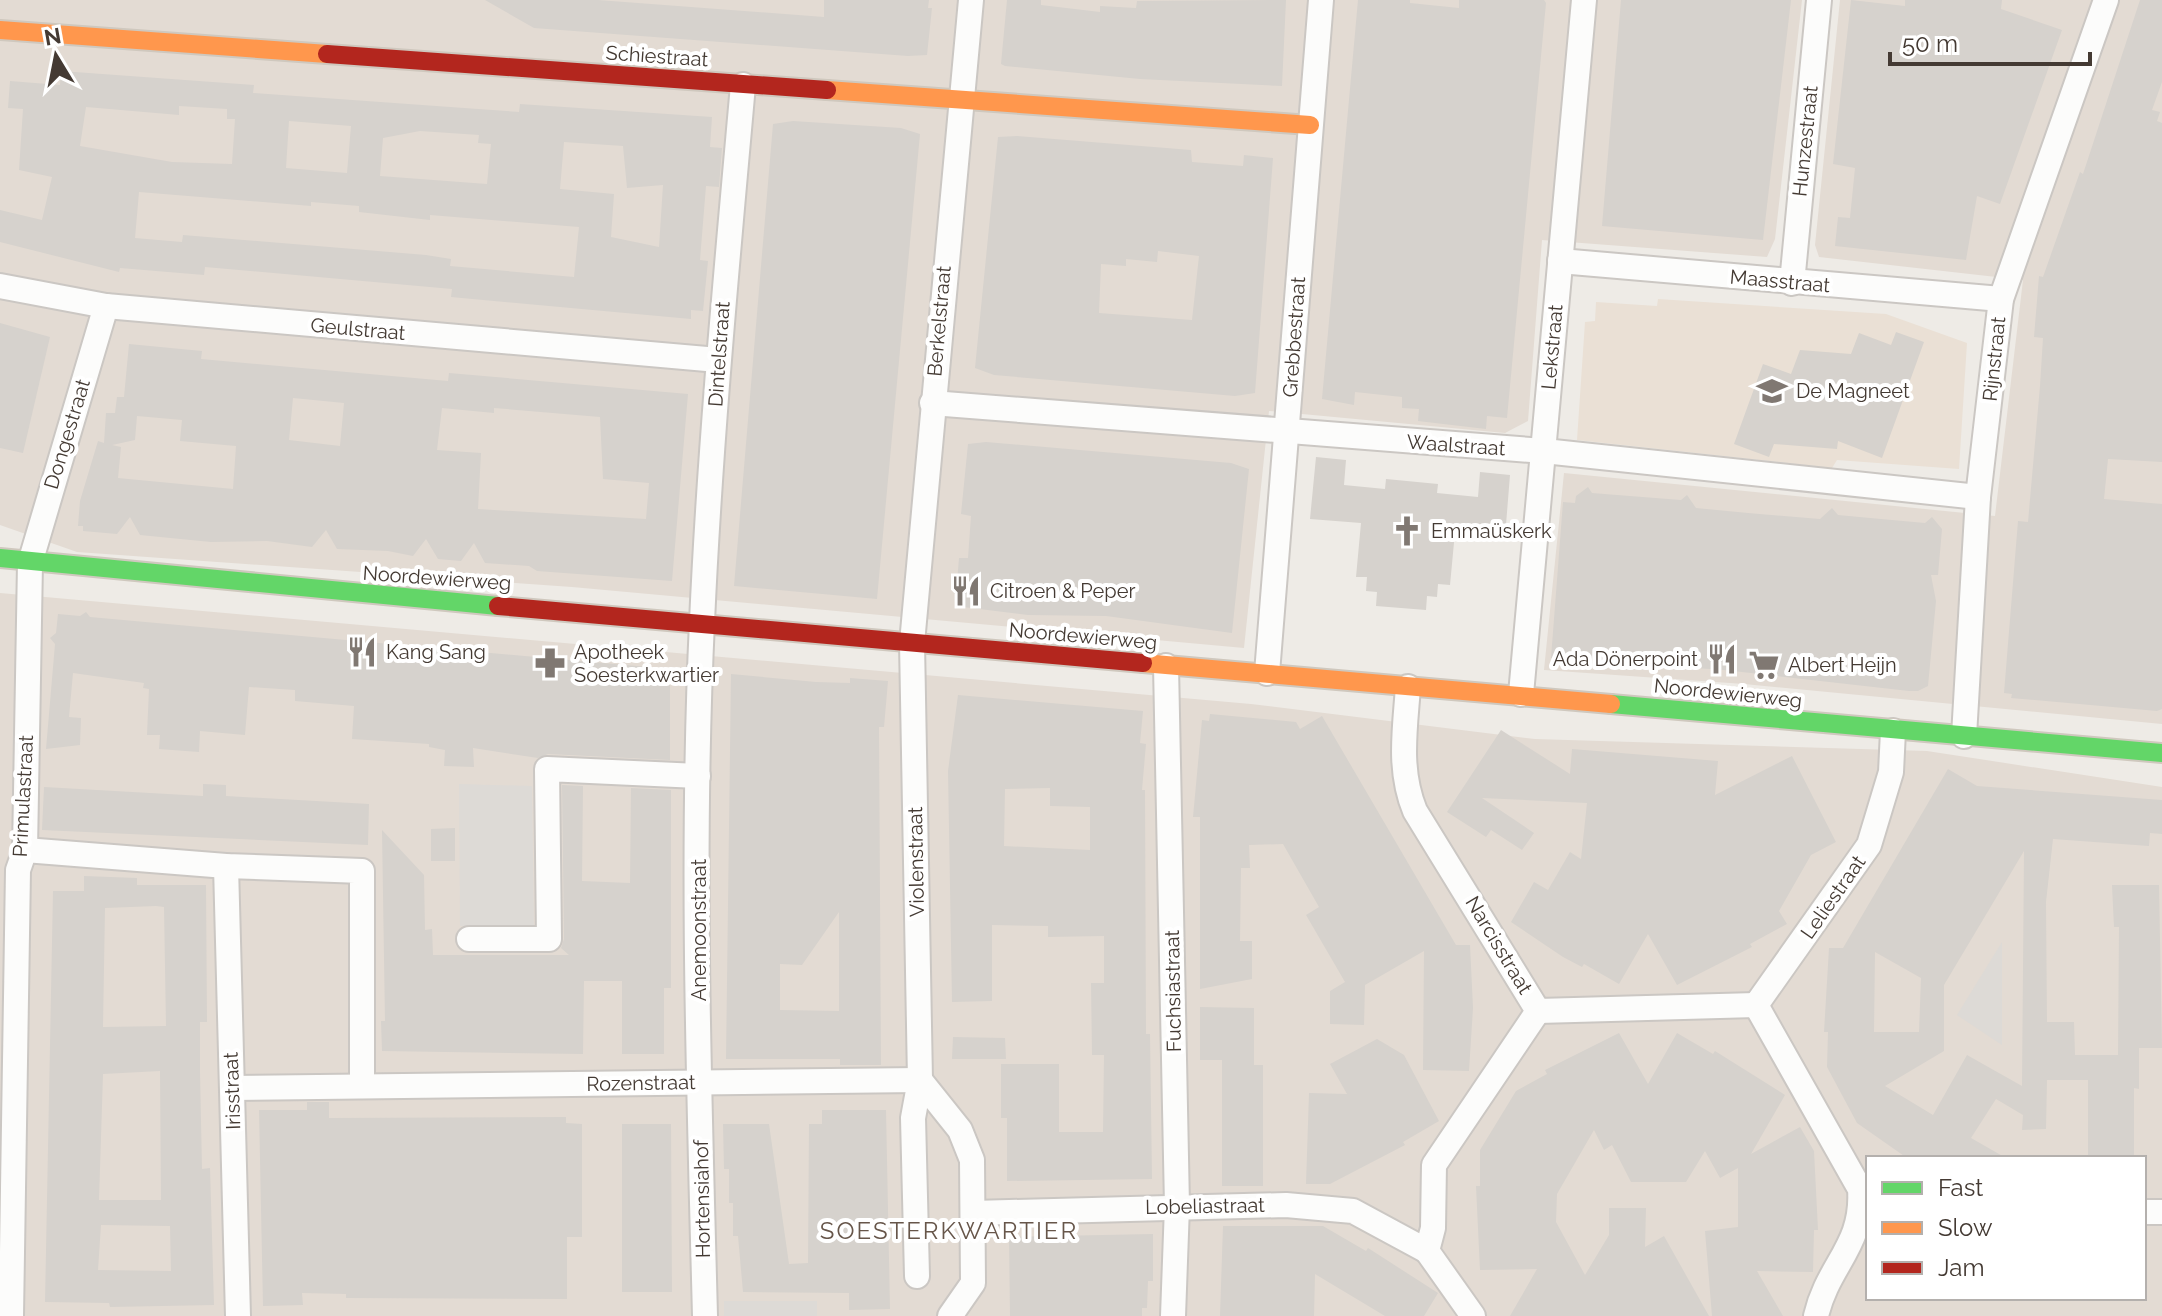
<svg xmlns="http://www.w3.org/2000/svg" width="2162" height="1316" viewBox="0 0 2162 1316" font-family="Raleway,sans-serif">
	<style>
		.residential { fill: #e3dbd3; fill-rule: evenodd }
		.education { fill: #eae0d5 }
		.parking { fill: #dddad6 }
		.building { fill: #d6d2cd; fill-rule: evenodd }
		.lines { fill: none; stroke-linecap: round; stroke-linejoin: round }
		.street-casing { stroke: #cbc7c3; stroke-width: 28 }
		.fast-casing { stroke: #cfc8be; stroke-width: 22 }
		.slow-casing { stroke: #cfc8be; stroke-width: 22 }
		.jam-casing { stroke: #cfc8be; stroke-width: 22 }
		.street { stroke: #fcfcfb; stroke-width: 24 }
		.fast { stroke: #63d668; stroke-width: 18 }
		.slow { stroke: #ff974d; stroke-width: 18 }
		.jam { stroke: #b3261e; stroke-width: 18 }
		.labels { text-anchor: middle; stroke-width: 8; stroke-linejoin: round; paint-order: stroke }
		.street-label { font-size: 20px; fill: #443a33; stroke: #fff }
		.poi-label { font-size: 20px; fill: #443a33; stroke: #fff; text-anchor: start }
		.quarter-label { font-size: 24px; letter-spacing: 2px; fill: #67564a; stroke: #fff }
	</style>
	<rect width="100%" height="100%" fill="#eeebe6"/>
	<g class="residential">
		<polygon points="0,0 1802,0 1775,239 1767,257 1542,240 1528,421 1505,433 1269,411 1244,648 572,587 77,552 0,525"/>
		<polygon points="1840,0 2162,0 2162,724 1744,684 1544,670 1564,473 1995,516 2023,280 1819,257 1815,245"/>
		<path d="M0 593 1251 704 1535 739 1927 751 2162 787V1316H0ZM1868 1158H2144V1298H1868Z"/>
	</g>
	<polygon class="education" points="1658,299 1886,314 1967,343 1959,469 1837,460 1832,468 1577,440 1585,322 1595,321 1596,302 1657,306"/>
	<g class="parking">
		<polygon points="459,784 532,786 534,927 460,926"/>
		<polygon points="2002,942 2002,1045 1957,1015"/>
		<rect x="724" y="1301" width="93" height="15"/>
	</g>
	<g class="building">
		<polygon points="485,0 598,0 824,17 824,0 929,0 928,8 932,8 927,55 908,56 534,28"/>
		<polygon points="1007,0 1041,0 1041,5 1100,12 1100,6 1136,8 1137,1 1286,0 1282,86 1140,79 1005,66 1001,64"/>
		<polygon points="1358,0 1410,0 1410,3 1459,8 1459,0 1544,0 1546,3 1507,418 1487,416 1486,429 1418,421 1419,409 1402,408 1402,397 1355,392 1354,405 1322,399"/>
		<polygon points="1621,0 1791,0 1763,240 1602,226"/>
		<polygon points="1851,0 1905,6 1905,0 2002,0 2001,9 2062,30 2000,204 1977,196 1966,260 1835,246 1838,217 1850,218 1855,168 1833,164"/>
		<polygon points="2140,0 2162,0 2162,82 2152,110 2160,112 2157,121 2162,123 2162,462 2108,459 2104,499 2162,504 2162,709 2157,711 2011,698 2012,694 2004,693 2018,521 2028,522 2040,386 2043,338 2034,337 2039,276 2043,277 2080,172 2083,174"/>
		<path d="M61 71 254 85 253 93 519 112 520 104 712 117 710 147 722 148 719 187 706 186 700 260 708 261 703 311 691 310V319L451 297 452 289 205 267 204 275 120 268 119 272 0 242V210L42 220 52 177 19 170 23 109 8 108 10 81 60 85ZM179 106 227 109V119H235L232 164 172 162 80 146 86 107 179 115ZM289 121 351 126 347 173 286 168ZM420 131 479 135 478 143 491 144 487 184 380 176 383 138ZM564 142 623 146 627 188 663 185 659 247 611 237 614 194 560 189ZM139 192 311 206V202L359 206V212L430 220V215L579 227 574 277 450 266 451 259 426 255 183 235 182 242 135 238Z"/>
		<polygon points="793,121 901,128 920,134 877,599 734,586 773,124"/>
		<path d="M1017 136 1191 150 1192 162 1243 166 1244 155 1273 158 1255 393 1235 396 994 375 975 368 998 137ZM1158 251 1199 256 1192 320 1099 313 1101 264 1126 266V259L1157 262Z"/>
		<polygon points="0,323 50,337 23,453 0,448"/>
		<polygon points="1896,332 1924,342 1882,458 1838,441 1837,449 1774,444 1769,457 1734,444 1763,364 1791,374 1800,350 1851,354 1859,333 1891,345"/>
		<path d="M129 344 202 351 201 359 448 381 449 373 688 394 672 581 537 571 529 566 485 563 474 543 461 561 438 559 426 539 413 556 388 551 337 549 326 530 312 547 267 541 211 542 140 535 130 517 117 534 83 531V526H78L80 501 98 441 104 443 106 413H115L117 397H124ZM293 398 344 403 340 446 289 440ZM442 408 494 413V408L600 417 603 479 649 483 646 519 478 509 481 453 437 450ZM137 416 182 420 180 441 236 446 233 489 118 478 121 447 112 445 135 440Z"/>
		<polygon points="986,442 1231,463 1249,469 1232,633 1106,616 1028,615 955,606 959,558 968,558 971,516 961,514 968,444"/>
		<polygon points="1316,457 1346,460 1344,485 1385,489 1386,479 1438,484 1437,493 1478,497 1480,472 1510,475 1505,537 1455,532 1450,585 1438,584 1437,597 1427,596 1426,610 1376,606 1377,592 1366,591 1367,577 1356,577 1361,523 1310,519"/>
		<polygon points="1588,487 1592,493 1617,495 1681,500 1687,495 1696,508 1748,513 1820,519 1832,508 1838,515 1881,519 1925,523 1932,517 1942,529 1938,575 1931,575 1936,601 1928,686 1918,691 1909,691 1724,670 1551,658 1563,502 1575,503 1576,496"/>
		<polygon points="86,612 90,617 670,669 670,760 548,754 538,758 473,748 474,767 444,766 445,750 429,747 429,744 352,739 354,706 295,701 295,690 249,687 245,735 200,731 199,752 159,749 160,735 147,735 149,689 143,688 144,683 73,673 69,717 81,718 80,745 46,749 55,644 50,638 56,633 58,614 80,616"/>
		<path d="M731 674 816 682 850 683V678L888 681 884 727H879L881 1065H840V1059H726ZM839 912V1011L780 1010V964L802 965Z"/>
		<path d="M958 695 1143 711 1140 743 1146 744 1142 790H1145L1146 1034H1150L1152 1179 1007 1181V1118H1001V1064H1059V1132H1103L1104 1055H1092L1091 983H1104V936L1048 937V926L992 925V1001L952 1002 948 771ZM1050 788V806L1090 807V850L1004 846 1005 789Z"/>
		<polygon points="1210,714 1296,722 1300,729 1322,716 1456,945 1470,945 1473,1008 1469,1071 1423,1070 1424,951 1365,985 1364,1025 1330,1024 1330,991 1345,982 1306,915 1319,907 1283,844 1249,845 1250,868 1241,868 1240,941 1252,941 1252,979 1200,989 1200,817 1193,817 1202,720 1209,721"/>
		<polygon points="1501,730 1570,774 1572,749 1718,761 1715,795 1792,756 1836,842 1811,855 1779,911 1787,924 1750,944 1752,947 1677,985 1648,934 1619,984 1584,964 1582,967 1563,957 1511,922 1534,882 1548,890 1570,852 1581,859 1587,803 1482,798 1534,833 1522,850 1491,830 1486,837 1447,812"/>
		<path d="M1948 769 1977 786 2162 800V834L2150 833 2149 846 2053 839 2046 902 2047 1022H2074L2075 1055H2118L2119 927H2114L2112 885H2159L2162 1048H2139V1089L2134 1088V1158H2088V1080H2047L2046 1129 2022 1130 2023 1115 1996 1099 1971 1138 2006 1158H1907L1857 1123 1827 1067 1828 1032H1824L1829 948H1843ZM2024 851 2022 1086 1967 1055 1933 1115 1885 1086 1944 1051V985ZM1875 952 1921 978 1919 1032H1874Z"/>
		<polygon points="203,784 226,785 226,796 369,804 368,845 42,830 44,787 203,796"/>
		<polygon points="562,785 583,786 582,881 630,883 631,788 671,790 671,988 664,988 664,1054 622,1054 622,981 584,981 583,1054 382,1051 381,1021 385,1021 382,830 424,875 425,930 432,929 433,955 569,955 561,948 564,939"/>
		<polygon points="455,828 455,861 431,861 431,829"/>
		<path d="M84 876 137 878V885H206L207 1022H200V1072L202 1169 210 1168 214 1305 110 1307 109 1303 45 1302 53 891H84ZM156 906 164 907 166 1026 103 1027 105 908ZM160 1071 161 1200H99L103 1074ZM101 1225 170 1226 171 1271 98 1270Z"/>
		<polygon points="1200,1007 1254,1008 1254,1065 1263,1065 1263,1186 1222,1186 1222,1060 1200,1060"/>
		<polygon points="1619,1033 1648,1084 1677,1033 1713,1054 1715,1051 1785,1095 1751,1154 1800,1127 1814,1151 1818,1230 1814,1230 1813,1272 1757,1271 1783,1316 1712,1316 1705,1231 1738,1227 1738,1168 1720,1178 1705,1151 1686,1182 1631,1182 1612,1145 1604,1150 1594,1130 1557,1194 1556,1222 1585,1275 1609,1235 1609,1208 1646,1208 1645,1247 1664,1236 1709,1316 1510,1316 1537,1269 1480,1270 1476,1186 1480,1186 1480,1150 1516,1091 1547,1074 1545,1070"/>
		<polygon points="953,1037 1005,1038 1006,1059 952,1059"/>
		<polygon points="1377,1039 1404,1055 1439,1121 1403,1142 1405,1145 1330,1184 1306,1184 1309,1093 1347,1094 1330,1064"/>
		<polygon points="307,1102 329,1102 329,1118 566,1117 566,1123 582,1124 582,1237 567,1237 567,1299 346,1298 346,1294 302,1293 303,1305 263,1306 259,1110 307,1110"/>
		<polygon points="822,1110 886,1110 890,1309 849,1310 849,1293 743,1292 738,1236 733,1236 733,1203 729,1203 729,1169 724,1169 723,1124 769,1124 789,1264 808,1263 809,1124 822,1124"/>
		<polygon points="622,1124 671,1124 672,1292 622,1292"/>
		<polygon points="1223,1226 1323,1226 1366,1251 1368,1248 1438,1293 1424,1316 1385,1316 1315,1274 1314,1316 1220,1316"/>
		<polygon points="1153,1234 1153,1281 1148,1281 1147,1308 1142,1308 1142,1316 1010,1316 1009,1237"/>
	</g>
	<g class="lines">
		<g class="street-casing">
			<g id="street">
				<polyline points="1560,261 2001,299"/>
				<polyline points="1792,283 1819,0"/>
				<polyline points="0,286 106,306 718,360"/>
				<polyline points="932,403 1544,451 1978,497"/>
				<polyline points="1166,666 1177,1206 1173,1316"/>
				<polyline points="1267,673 1321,0"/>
				<path d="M1408 687C1405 729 1398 770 1415 811L1538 1011 1434 1165 1433 1228 1427 1251 1473 1316"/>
				<polyline points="1521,694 1584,0"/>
				<polyline points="1964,736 1978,497 2001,299 2106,0"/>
				<polyline points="25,850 226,866 362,871 362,1086"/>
				<polyline points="226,866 238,1316"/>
				<polyline points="469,939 549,939 547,769 698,776"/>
				<path d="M1756 1005 1860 1189C1864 1246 1828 1264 1816 1316"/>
				<polyline points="1756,1005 1869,845 1891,772 1893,731"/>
				<polyline points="1538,1011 1756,1005"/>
				<polyline points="920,1080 960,1130 972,1160 973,1283 950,1316"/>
				<polyline points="232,1088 920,1080"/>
				<polyline points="2144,1212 2162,1212"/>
				<polyline points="973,1213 1286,1205 1353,1211 1427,1251"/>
				<polyline points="917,1276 913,1118 920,1080 912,643 971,0"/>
				<polyline points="11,1316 18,870 25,850 30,563 106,306"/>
				<path d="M705 1316C699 1085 691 853 702 622 710 443 727 264 743 85"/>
			</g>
		</g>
		<g class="fast-casing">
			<g id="fast">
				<polyline points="0,558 498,606"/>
				<polyline points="1611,704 2162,753"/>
			</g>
		</g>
		<g class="slow-casing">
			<g id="slow">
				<polyline points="0,30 327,54"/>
				<polyline points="827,90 1310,125"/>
				<polyline points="1143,663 1611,704"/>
			</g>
		</g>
		<g class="jam-casing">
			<g id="jam">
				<polyline points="327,54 827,90"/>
				<polyline points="498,606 1143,663"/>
			</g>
		</g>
		<use href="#street" class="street"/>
		<use href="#fast" class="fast"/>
		<use href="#slow" class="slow"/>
		<use href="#jam" class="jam"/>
	</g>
	<defs>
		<g id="school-bare" transform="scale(2.4)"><path d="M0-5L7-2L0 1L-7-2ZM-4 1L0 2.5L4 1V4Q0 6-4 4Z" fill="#807872" stroke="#fff" stroke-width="2.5" paint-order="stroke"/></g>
		<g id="church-bare" transform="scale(2.4)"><path d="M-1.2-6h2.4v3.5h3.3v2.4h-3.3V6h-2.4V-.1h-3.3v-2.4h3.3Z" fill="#807872" stroke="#fff" stroke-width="2.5" paint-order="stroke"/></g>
		<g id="restaurant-bare" transform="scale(2.4)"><path d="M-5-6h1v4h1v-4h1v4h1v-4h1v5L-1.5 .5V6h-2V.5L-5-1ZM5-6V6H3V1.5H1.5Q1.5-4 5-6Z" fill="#807872" stroke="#fff" stroke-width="2.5" paint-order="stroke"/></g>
		<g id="pharmacy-bare" transform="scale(2.4)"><path d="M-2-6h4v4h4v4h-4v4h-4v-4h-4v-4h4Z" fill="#807872" stroke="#fff" stroke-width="2.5" paint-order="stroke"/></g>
		<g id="supermarket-bare" transform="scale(2.4)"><path d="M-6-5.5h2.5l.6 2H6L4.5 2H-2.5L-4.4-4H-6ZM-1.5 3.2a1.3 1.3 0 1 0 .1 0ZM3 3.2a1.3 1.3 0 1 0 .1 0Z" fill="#807872" stroke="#fff" stroke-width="2.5" paint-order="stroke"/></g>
	</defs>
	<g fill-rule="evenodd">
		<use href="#school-bare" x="1772" y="391"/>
		<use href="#church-bare" x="1407" y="531"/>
		<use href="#restaurant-bare" x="966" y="591"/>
		<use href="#restaurant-bare" x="362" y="652"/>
		<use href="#restaurant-bare" x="1722" y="659"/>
		<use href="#pharmacy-bare" x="550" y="663"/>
		<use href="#supermarket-bare" x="1764" y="665"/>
	</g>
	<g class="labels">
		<g class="street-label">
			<text transform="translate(657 56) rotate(4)" y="7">Schiestraat</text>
			<text transform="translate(1805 141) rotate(-84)" y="7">Hunzestraat</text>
			<text transform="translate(1780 281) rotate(5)" y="7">Maasstraat</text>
			<text transform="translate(939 321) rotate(-85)" y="7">Berkelstraat</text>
			<text transform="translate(358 329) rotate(5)" y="7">Geulstraat</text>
			<text transform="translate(1294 337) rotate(-86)" y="7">Grebbestraat</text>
			<text transform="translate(1552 347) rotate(-85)" y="7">Lekstraat</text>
			<text transform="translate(719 354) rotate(-86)" y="7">Dintelstraat</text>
			<text transform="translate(1994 359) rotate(-84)" y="7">Rijnstraat</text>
			<text transform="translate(67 434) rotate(-73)" y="7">Dongestraat</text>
			<text transform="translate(1456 445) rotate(4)" y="7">Waalstraat</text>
			<text transform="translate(437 578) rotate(4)" y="7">Noordewierweg</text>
			<text transform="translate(1083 636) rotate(5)" y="7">Noordewierweg</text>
			<text transform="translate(1728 693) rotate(6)" y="7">Noordewierweg</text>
			<text transform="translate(23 796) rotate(-87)" y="7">Primulastraat</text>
			<text transform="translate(916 862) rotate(-91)" y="7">Violenstraat</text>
			<text transform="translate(1833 897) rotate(-55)" y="7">Leliestraat</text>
			<text transform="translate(699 930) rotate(-90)" y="7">Anemoonstraat</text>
			<text transform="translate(1499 945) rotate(59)" y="7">Narcisstraat</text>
			<text transform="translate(1173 991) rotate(-91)" y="7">Fuchsiastraat</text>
			<text transform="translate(641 1083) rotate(-1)" y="7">Rozenstraat</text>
			<text transform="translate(232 1091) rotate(-92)" y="7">Irisstraat</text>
			<text transform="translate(702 1199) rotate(-91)" y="7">Hortensiahof</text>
			<text transform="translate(1205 1206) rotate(-1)" y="7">Lobeliastraat</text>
		</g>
		<g class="poi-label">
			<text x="1796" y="398">De Magneet</text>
			<text x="1431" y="538">Emmaüskerk</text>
			<text x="990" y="598">Citroen &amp; Peper</text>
			<text x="386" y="659">Kang Sang</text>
			<text x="574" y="659">Apotheek<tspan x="574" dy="23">Soesterkwartier</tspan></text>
			<text x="1698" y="666" text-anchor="end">Ada Dönerpoint</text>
			<text x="1788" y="672">Albert Heijn</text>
		</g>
		<g class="quarter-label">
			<text x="949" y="1239">SOESTERKWARTIER</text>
		</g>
	</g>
	<rect x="1866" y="1156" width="280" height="144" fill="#ffffff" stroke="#b4b0ad" stroke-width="2"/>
	<rect x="1882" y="1182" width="40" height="12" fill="#63d668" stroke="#b4b0ad" stroke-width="2"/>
	<text x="1938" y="1196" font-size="24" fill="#443a33">Fast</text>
	<rect x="1882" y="1222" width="40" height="12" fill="#ff974d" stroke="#b4b0ad" stroke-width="2"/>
	<text x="1938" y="1236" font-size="24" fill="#443a33">Slow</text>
	<rect x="1882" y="1262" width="40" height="12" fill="#b3261e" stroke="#b4b0ad" stroke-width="2"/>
	<text x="1938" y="1276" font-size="24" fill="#443a33">Jam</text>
	<g transform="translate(56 56) rotate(350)" stroke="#ffffff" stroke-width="6" paint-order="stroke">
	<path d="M0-6L14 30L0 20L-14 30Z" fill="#443a33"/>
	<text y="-12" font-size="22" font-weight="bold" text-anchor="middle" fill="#443a33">N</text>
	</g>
	<path d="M1890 52v12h200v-12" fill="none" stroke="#443a33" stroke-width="4"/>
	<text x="1902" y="52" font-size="24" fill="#443a33" stroke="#ffffff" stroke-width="6" paint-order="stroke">50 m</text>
</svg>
